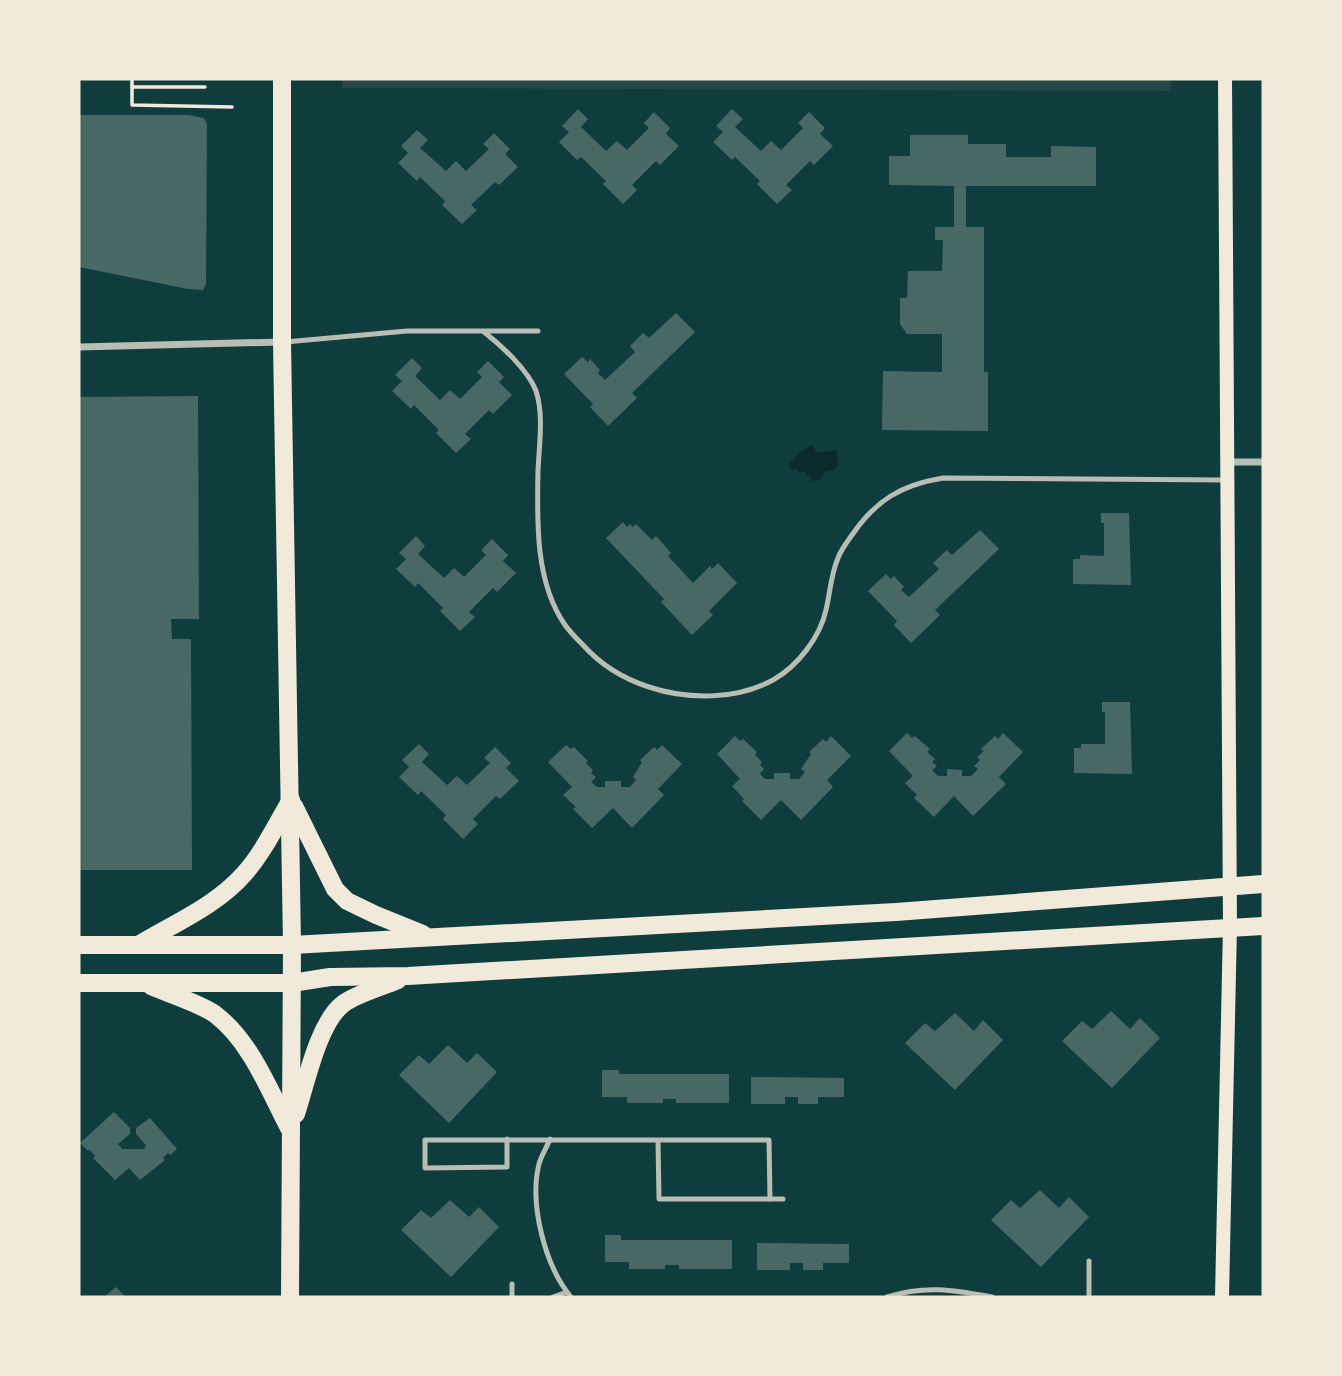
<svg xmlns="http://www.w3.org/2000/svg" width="1342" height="1376" viewBox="0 0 1342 1376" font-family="Georgia,serif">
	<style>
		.green { fill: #244646 }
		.water { fill: #0a2a2b }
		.building { fill: #486865 }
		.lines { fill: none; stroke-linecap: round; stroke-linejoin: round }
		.path { stroke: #f1e9da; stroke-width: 3.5 }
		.service { stroke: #b8beb3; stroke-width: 5 }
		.minor { stroke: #b8beb3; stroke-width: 7 }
		.secondary { stroke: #f1e9da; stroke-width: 14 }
		.primary { stroke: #f1e9da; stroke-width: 18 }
	</style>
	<rect width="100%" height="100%" fill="#0f3d3e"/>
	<polygon class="green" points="342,79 1171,79 1171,91 342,88"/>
	<path class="water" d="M812 445 817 453 837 450 838 464 835 470 824 472 821 480 811 481 812 477 806 474V472H798L794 466V470H790L789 463C797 457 802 448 812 445Z"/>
	<g class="building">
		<polygon points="578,109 588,119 581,127 606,151 617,141 627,150 649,128 644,123 654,112 670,128 666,134 679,146 660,165 656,161 632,185 637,190 623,204 603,184 606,181 581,157 577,160 559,142 569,132 562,126"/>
		<polygon points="732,109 743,119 735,127 761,151 771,141 781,150 803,128 798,123 809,112 825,128 820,134 833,146 814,165 810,161 786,185 792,190 777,204 757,184 760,181 735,157 732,160 713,142 723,132 716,126"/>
		<polygon points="79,115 188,115 204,118 207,125 206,284 203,290 188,289 79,267"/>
		<polygon points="417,130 428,140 420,148 446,171 456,161 466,171 489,149 483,144 494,133 510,149 505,154 518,167 499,185 495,182 471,205 477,210 462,224 442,205 445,201 420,177 417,181 398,163 408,153 401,146"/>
		<polygon points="910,135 968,135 968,144 1006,144 1006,157 1051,157 1051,146 1096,147 1096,186 966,186 966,227 984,227 984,372 988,372 988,431 882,430 883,371 942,372 942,334 907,334 900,324 900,298 907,298 908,271 942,271 943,240 935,240 935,227 954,227 954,186 889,185 889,156 910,156"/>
		<polygon points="676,313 695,332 632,393 637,398 608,426 590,407 593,404 564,374 582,357 588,362 590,359 600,370 598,373 605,380 635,352 630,346 643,333 649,338"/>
		<polygon points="412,358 422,368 415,376 440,400 450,390 460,399 482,377 477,372 488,361 504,377 499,382 512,395 493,414 489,410 465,434 471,439 456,453 436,433 439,430 414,405 411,409 392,391 402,381 395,375"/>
		<polygon points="198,396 199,619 171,619 172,639 191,639 192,870 79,870 79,397"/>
		<polygon points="1101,513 1129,513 1131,585 1073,584 1073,559 1080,559 1080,555 1104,556 1104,523 1101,523"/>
		<polygon points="623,522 627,527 630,524 633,527 636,524 652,540 656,536 671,553 668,556 693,583 710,566 712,569 718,563 737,583 709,611 713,615 692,635 661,602 664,599 606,538"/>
		<polygon points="980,530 999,549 935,610 940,615 911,643 894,625 897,621 868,591 886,574 891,579 894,576 904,587 901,590 909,597 939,569 933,563 947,550 952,555"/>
		<polygon points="416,536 425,546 418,554 444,578 454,568 464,577 486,555 481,550 492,539 508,555 503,561 516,573 497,592 493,588 469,612 475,617 460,631 440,611 443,608 418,583 415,587 396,569 406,559 399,553"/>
		<polygon points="1102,702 1130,702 1132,774 1074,773 1074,748 1081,748 1081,744 1105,744 1105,712 1102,712"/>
		<polygon points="907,733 912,738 915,736 930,749 927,752 935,759 932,762 937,766 932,770 938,776 947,776 947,769 962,770 962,776 971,776 978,769 974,766 980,760 977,757 984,751 981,749 995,736 998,739 1003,733 1023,752 999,777 1006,784 973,816 954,796 934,817 914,798 917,795 905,783 913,776 889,751"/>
		<polygon points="735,736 740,741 743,739 757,752 755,755 762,762 760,765 764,769 760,774 765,779 774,779 774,773 790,773 790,779 799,779 805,772 801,769 811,754 809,752 823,739 826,742 831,736 851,756 827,780 833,787 801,820 781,800 761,820 742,801 744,799 732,786 740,779 717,754"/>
		<polygon points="419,744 429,754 422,762 447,785 457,776 467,785 490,763 484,758 495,747 511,763 506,768 519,781 500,799 496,796 473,819 478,824 463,839 443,819 446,815 421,791 418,795 399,777 409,767 402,760"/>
		<polygon points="566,745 571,749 574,747 588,761 586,763 593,770 591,773 596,777 591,782 597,787 605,787 605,781 621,781 621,787 630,787 636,780 633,777 642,762 640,760 654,747 657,750 662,745 682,764 658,789 664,795 632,828 613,808 592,828 573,809 576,807 563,795 572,787 548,762"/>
		<polygon points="1111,1011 1130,1029 1140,1018 1160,1038 1112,1088 1062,1041 1082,1021 1092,1029"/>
		<polygon points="955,1013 974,1031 983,1020 1003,1040 955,1090 905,1043 925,1023 935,1031"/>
		<polygon points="448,1045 467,1063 477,1053 497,1072 449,1123 399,1075 419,1055 429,1064"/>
		<polygon points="602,1070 619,1070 619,1074 729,1074 729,1103 676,1103 676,1099 663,1099 663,1103 627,1103 627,1097 602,1097"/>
		<polygon points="751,1077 844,1078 844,1097 818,1097 818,1104 798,1104 798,1097 785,1097 785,1104 751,1104"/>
		<polygon points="114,1112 130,1128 130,1134 118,1144 122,1149 144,1149 146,1145 136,1134 136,1128 150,1118 177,1149 170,1155 168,1153 163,1158 165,1160 140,1180 129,1168 115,1180 93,1158 95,1156 90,1150 88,1151 80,1143"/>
		<polygon points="1040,1190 1059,1208 1069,1197 1089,1217 1041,1267 991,1220 1011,1200 1020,1208"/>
		<polygon points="450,1200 469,1217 479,1207 499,1227 451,1277 401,1230 421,1210 431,1218"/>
		<polygon points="605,1235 621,1235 621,1240 732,1240 732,1269 679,1269 679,1265 665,1265 665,1269 629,1269 629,1262 605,1262"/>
		<polygon points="757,1243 849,1244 849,1263 823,1263 823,1270 803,1270 803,1263 790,1263 790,1270 757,1270"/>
		<polygon points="116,1287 126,1297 104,1297"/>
	</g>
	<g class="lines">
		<g class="path">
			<polyline points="132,79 132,105 232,107"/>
			<polyline points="132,87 205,87"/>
		</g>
		<g class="service">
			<path d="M484 332C502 346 528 370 536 391 544 415 539 446 538 471 537 521 535 582 565 625 570 632 577 639 583 645 601 665 624 679 649 687 688 700 736 700 773 680 798 666 820 637 826 610 830 593 831 574 838 558 841 550 847 542 852 535 876 500 901 485 943 478L1225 480"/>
			<polyline points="285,342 407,331 538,331"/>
			<polyline points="507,1139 507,1167 425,1168 425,1140 769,1140 770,1199 659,1199 658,1141"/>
			<path d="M550 1139C547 1147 541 1156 539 1164 529 1204 545 1266 571 1297"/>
			<polyline points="770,1199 783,1199"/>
			<polyline points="1089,1261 1089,1297"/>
			<polyline points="512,1284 512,1297"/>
			<polyline points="553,1297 567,1292"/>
			<path d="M887 1297C926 1285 953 1290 992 1297"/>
		</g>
		<g class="minor">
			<polyline points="79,347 281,342"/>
			<polyline points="1228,462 1263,462"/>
		</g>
		<polyline class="secondary" points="1222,1297 1230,926 1225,79"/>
		<g class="primary">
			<polyline points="282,79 282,342 292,945 290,1297"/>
			<polyline points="294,806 335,889 347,901 376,915 423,934"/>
			<path d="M140 944C175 923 217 905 244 874 263 853 276 825 291 800"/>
			<polyline points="79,945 292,945 896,912 1263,884"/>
			<polyline points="79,983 292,983 330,977 408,976 1263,926"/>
			<path d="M151 986C169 994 202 1004 216 1015 251 1042 269 1090 289 1128"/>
			<path d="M296 1114C306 1084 318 1023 343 1004 356 994 382 987 398 980"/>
		</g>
	</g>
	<rect width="1342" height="1376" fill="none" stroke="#f1e9da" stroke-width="161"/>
</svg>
